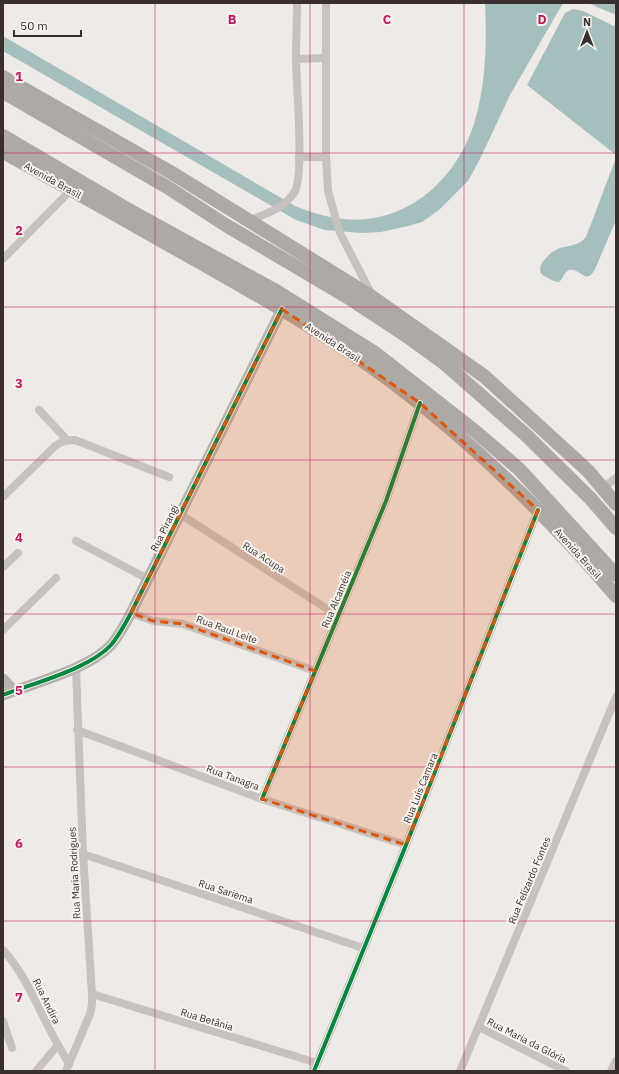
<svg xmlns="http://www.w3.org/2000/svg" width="619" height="1074" viewBox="0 0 619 1074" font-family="'IBM Plex Sans',sans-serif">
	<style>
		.water { fill: #a4bfbd }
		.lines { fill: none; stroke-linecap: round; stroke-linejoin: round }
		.street { stroke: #c8c2be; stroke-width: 8 }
		.secondary { stroke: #b8b3af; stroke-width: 11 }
		.highway { stroke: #ada9a5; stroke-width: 14 }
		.cycleway-casing { stroke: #f9f4ef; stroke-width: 6 }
		.cycleway { stroke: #00873e; stroke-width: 4 }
		.marked { fill: #df570e; fill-opacity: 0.2; stroke: #df570e; stroke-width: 3; stroke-dasharray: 8 5; stroke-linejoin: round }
		.grid { fill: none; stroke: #c2185b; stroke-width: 1; stroke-opacity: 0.55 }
		.labels { text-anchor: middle; stroke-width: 4; stroke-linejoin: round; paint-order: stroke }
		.street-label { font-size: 10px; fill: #39302d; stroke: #f9f4ef }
		.grid-label { font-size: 13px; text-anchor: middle; font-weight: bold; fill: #c2185b; stroke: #f9f4ef; stroke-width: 4; stroke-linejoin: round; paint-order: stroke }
	</style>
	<rect width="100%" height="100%" fill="#eeeae6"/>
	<g class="water">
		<path d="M485 3H563L510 95 480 159 468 181 439 210 422 222 408 226 381 232 362 233 325 230 296 220 3 51V36L295 206C317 215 343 222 367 219 419 213 458 173 474 124 486 85 487 43 485 3Z"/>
		<polygon points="588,3 616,3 616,15"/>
		<polygon points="573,9 583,11 614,26 616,21 616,155 527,85 565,13"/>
		<path d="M616 158V220L596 267C586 288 581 267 569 270 564 272 563 279 559 282 553 282 549 278 544 276 532 268 551 251 560 248 566 246 573 246 578 243 582 242 583 240 586 237Z"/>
	</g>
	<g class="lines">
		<g class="street">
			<polyline points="326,3 326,157 328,191 340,233 372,295"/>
			<polyline points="296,59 325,58"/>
			<polyline points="299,157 326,157"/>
			<path d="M248 221C265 214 283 209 294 193 305 177 296 82 296 58 296 40 297 21 297 3"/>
			<polyline points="3,259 71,190"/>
			<polyline points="39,410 67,440"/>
			<polyline points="603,488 616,478"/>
			<path d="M3 497 55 446C62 441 67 440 75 440L169 477"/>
			<polyline points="180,514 338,616"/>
			<polyline points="76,541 148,579"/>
			<polyline points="3,567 18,553"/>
			<polyline points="131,613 153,621 183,624 315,671"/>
			<polyline points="3,630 56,578"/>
			<polyline points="77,730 262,799 406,845"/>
			<polyline points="262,799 386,501 420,403"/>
			<polyline points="83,854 363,948"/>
			<path d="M3 950C24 973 35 1001 49 1028 55 1040 62 1052 69 1064"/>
			<polyline points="92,994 317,1063"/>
			<polyline points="3,1021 12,1048"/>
			<polyline points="479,1027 566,1071"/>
			<polyline points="36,1071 58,1045"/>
			<polyline points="66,1071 90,1014 92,1004 92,994 83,854 76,668"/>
			<polyline points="314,1071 406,845 538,510"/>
			<polyline points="460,1071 616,697"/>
			<polyline points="611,1071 616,1061"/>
		</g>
		<g class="secondary">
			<polyline points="3,679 14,691"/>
			<path d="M3 695C34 683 89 669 111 645 119 636 125 624 131 613L282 309"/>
		</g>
		<g class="highway">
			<polyline points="3,77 172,173 372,297 484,376 574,458 589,472 616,504"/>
			<polyline points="3,92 167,187 224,224 349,298 411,339 444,363 526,435 591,499 616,528"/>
			<polyline points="3,136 134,213 276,291 375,353 476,432 519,469 616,575"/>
			<path d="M3 152C67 187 130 223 194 259 261 297 329 335 392 382 475 444 549 517 616 596"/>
		</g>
		<g class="cycleway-casing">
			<g id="cycleway">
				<path d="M3 695C34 683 89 669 111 645 119 636 125 624 131 613L282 309"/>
				<polyline points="262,799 386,501 420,403"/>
				<polyline points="314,1071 406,845 538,510"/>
			</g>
		</g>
		<use href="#cycleway" class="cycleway"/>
	</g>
	<path class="marked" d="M282 309 420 403 538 510 406 845 262 799 315 671 183 624 153 621 131 613Z"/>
	<path class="grid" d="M155 3V1071M310 3V1071M464 3V1071M3 153H616M3 307H616M3 460H616M3 614H616M3 767H616M3 921H616"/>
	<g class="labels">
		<g class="street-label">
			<text transform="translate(53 180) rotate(29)" y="4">Avenida Brasil</text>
			<text transform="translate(333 342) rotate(33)" y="4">Avenida Brasil</text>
			<text transform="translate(164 528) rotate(-64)" y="4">Rua Pirangi</text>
			<text transform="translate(578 553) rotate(48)" y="4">Avenida Brasil</text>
			<text transform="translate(264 557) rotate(33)" y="4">Rua Acupa</text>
			<text transform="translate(336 599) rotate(-67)" y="4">Rua Alcaméia</text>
			<text transform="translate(227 629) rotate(20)" y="4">Rua Raul Leite</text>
			<text transform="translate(233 777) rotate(20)" y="4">Rua Tanagra</text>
			<text transform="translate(420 788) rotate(-68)" y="4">Rua Luís Camara</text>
			<text transform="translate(74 873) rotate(-93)" y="4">Rua Maria Rodrigues</text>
			<text transform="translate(529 880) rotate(-67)" y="4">Rua Felizardo Fontes</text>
			<text transform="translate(226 891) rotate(18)" y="4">Rua Sariema</text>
			<text transform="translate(47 1001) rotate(64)" y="4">Rua Andira</text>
			<text transform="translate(207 1019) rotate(17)" y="4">Rua Betânia</text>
			<text transform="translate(527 1040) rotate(27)" y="4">Rua Maria da Glória</text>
		</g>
	</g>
	<g class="grid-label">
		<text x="232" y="24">B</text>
		<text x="387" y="24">C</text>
		<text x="542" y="24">D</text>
		<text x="19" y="81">1</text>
		<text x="19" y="235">2</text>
		<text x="19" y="388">3</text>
		<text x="19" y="542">4</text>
		<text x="19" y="695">5</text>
		<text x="19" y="848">6</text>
		<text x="19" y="1002">7</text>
	</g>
	<rect width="619" height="1074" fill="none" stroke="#39302d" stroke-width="8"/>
	<g transform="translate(587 32)" stroke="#f9f4ef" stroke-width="3" paint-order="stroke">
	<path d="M0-3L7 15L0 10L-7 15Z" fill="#39302d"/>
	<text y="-6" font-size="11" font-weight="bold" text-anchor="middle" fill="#39302d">N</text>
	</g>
	<path d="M14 30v6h67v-6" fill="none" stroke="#39302d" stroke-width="2"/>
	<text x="20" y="30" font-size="12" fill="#39302d" stroke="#f9f4ef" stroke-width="3" paint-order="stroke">50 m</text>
</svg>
